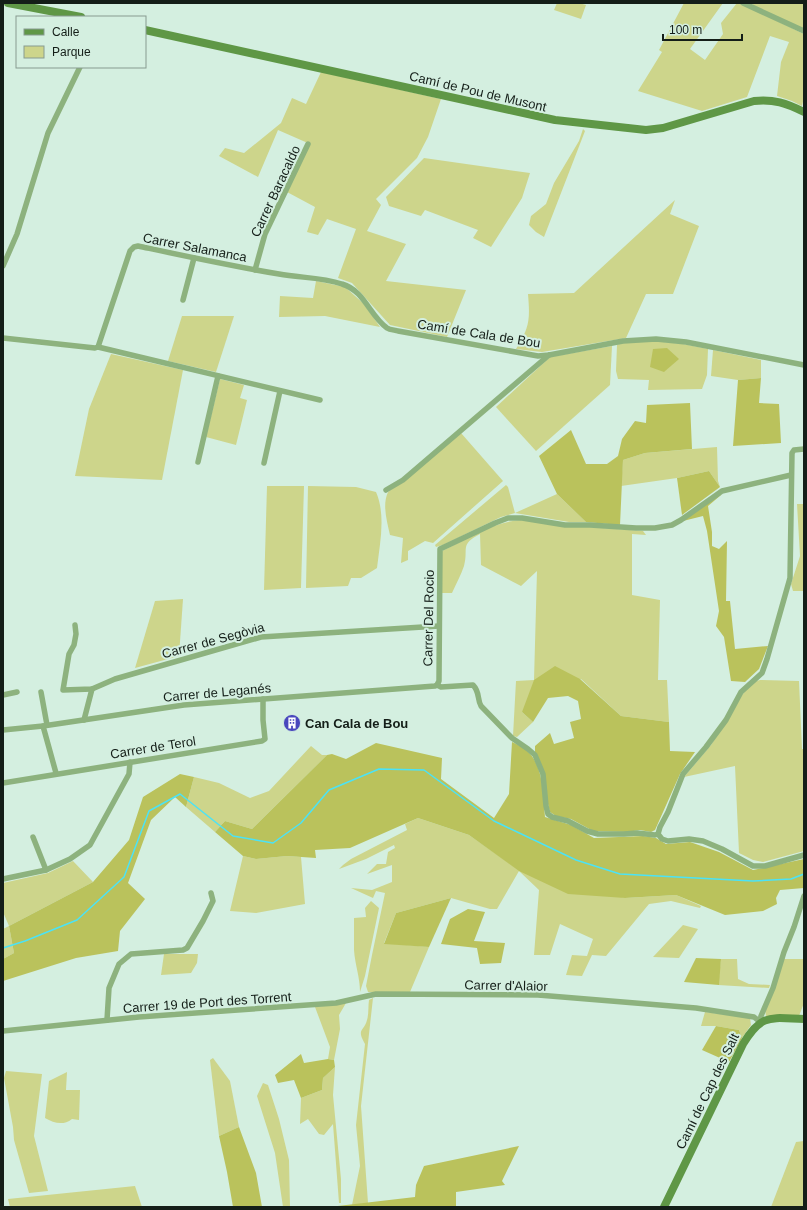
<svg xmlns="http://www.w3.org/2000/svg" width="807" height="1210" viewBox="0 0 807 1210" font-family="Helvetica,sans-serif">
	<style>
		.green { fill: #cdd58b }
		.forest { fill: #bac25c }
		.lines { fill: none; stroke-linecap: round; stroke-linejoin: round }
		.stream { stroke: #4be3f7; stroke-width: 1.5 }
		.street { stroke: #8db27e; stroke-width: 5.5 }
		.secondary { stroke: #5f9746; stroke-width: 8 }
		.labels { text-anchor: middle; stroke-width: 4; stroke-linejoin: round; paint-order: stroke }
		.street-label { font-size: 13px; fill: #141e18; stroke: #d4efe0 }
		.poi-label { font-size: 13px; font-weight: bold; fill: #141e18; stroke: #d4efe0; text-anchor: start }
	</style>
	<rect width="100%" height="100%" fill="#d4efe0"/>
	<g class="green">
		<polygon points="557,3 579,3 586,5 581,19 554,10"/>
		<polygon points="684,3 723,3 690,49 705,60 723,34 721,23 737,3 740,3 804,34 804,97 802,106 792,101 777,96 781,62 789,42 770,36 747,97 702,111 638,91 662,52 659,50"/>
		<polygon points="753,3 804,3 804,29 752,6"/>
		<polygon points="321,72 441,99 428,137 417,158 376,199 381,205 367,231 406,244 386,281 466,290 447,337 390,325 352,283 338,278 356,229 327,219 318,235 307,232 315,207 287,192 310,144 278,130 258,177 219,156 225,148 244,153 281,123 292,98 306,104"/>
		<polygon points="583,129 585,131 544,237 536,232 529,225 531,216 546,204 554,183 579,141"/>
		<polygon points="424,158 530,173 522,198 491,247 473,238 478,230 425,210 421,216 389,206 386,197"/>
		<path d="M675 200 670 214 699 226 673 294H646L626 338 542 352 516 349C530 327 530 319 528 294L574 293Z"/>
		<polygon points="316,281 345,287 364,304 380,327 325,316 279,317 280,296 313,298"/>
		<polygon points="182,316 234,316 216,372 168,361"/>
		<polygon points="655,341 683,344 708,349 707,375 702,389 648,390 649,380 618,379 616,371 617,345 621,343"/>
		<polygon points="612,346 610,385 536,451 496,407 550,357"/>
		<polygon points="713,350 761,360 761,378 738,380 711,376"/>
		<polygon points="111,354 183,370 162,480 75,476 89,409"/>
		<polygon points="220,379 244,385 240,398 247,400 236,445 206,437"/>
		<path d="M461 433 503 481 433 543 425 541 408 551V560L401 563 403 538 390 535C387 521 382 505 388 492Z"/>
		<polygon points="717,447 718,481 720,487 709,471 677,478 621,486 623,460 645,453"/>
		<polygon points="506,485 508,487 515,513 557,494 586,522 569,522 515,513 501,517 443,545 436,547 435,545"/>
		<polygon points="267,486 304,486 301,588 264,590"/>
		<path d="M308 486 356 487 376 492C386 515 380 543 377 568L361 578H351L348 586 306 588Z"/>
		<polygon points="797,504 804,504 804,591 793,591 791,584 800,556"/>
		<path d="M521 520 590 527 643 531 646 535 632 534V595L660 600 658 680H667L669 722 621 716 581 679 522 712 533 722 517 737 513 736 516 681 534 680 537 571 521 586 481 565 480 534C459 545 469 548 464 566 461 575 456 584 452 593H441L442 551C468 538 492 522 521 520Z"/>
		<polygon points="183,599 179,656 135,668 155,601"/>
		<polygon points="760,680 799,681 802,749 804,749 804,851 763,862 753,860 739,853 735,766 684,777 711,745 741,696 753,682"/>
		<polygon points="311,746 322,755 327,755 252,829 225,821 215,832 186,807 194,777 219,783 250,798 269,791"/>
		<polygon points="418,818 469,835 519,870 625,898 676,895 701,906 700,908 671,901 649,904 606,956 592,955 582,976 566,975 572,955 587,956 593,939 560,924 550,955 534,955 539,890 519,871 497,909 490,909 451,898 396,913 384,943 429,947 410,992 368,992 366,986 372,955 385,893 376,891 373,898 351,888 372,890 392,882 392,865 367,874 377,864 386,864 388,852 395,848 394,845 366,859 339,869 343,865 351,859 407,830 405,824"/>
		<polygon points="243,856 256,859 287,856 301,857 305,904 256,913 230,911"/>
		<polygon points="73,861 93,882 9,926 14,953 3,959 3,929 9,926 3,912 3,883 48,873"/>
		<path d="M371 901 379 908 365 976 360 992C360 977 355 965 354 950 354 940 354 929 354 918L366 917 365 908Z"/>
		<polygon points="683,925 698,929 679,958 653,957"/>
		<polygon points="164,954 198,954 197,963 191,973 161,975"/>
		<polygon points="721,959 737,959 738,979 749,984 770,985 769,988 718,985"/>
		<polygon points="784,959 804,959 804,1003 799,1016 766,1016 765,1010"/>
		<path d="M373 998 361 1106 368 1203 352 1205 360 1166 356 1125 365 1044C356 1028 364 1032 367 1020 369 1014 368 1006 369 1000Z"/>
		<polygon points="346,1003 339,1015 340,1029 334,1060 328,1059 330,1047 315,1007"/>
		<polygon points="705,1012 750,1018 751,1025 742,1038 739,1030 716,1026 701,1026"/>
		<polygon points="213,1058 230,1081 239,1127 219,1136 210,1060"/>
		<polygon points="335,1067 333,1095 341,1179 341,1203 339,1203 333,1124 324,1135 319,1134 308,1119 300,1124 301,1098 322,1090 323,1078"/>
		<polygon points="6,1071 42,1074 34,1136 48,1191 29,1193 14,1140 13,1127 4,1078"/>
		<path d="M67 1072 66 1090H80L79 1120 72 1119C63 1126 54 1123 45 1118L49 1081Z"/>
		<polygon points="263,1083 268,1085 279,1119 289,1160 290,1207 283,1207 275,1153 257,1096"/>
		<polygon points="804,1141 804,1207 771,1207 796,1142"/>
		<polygon points="135,1186 142,1207 10,1207 8,1199"/>
	</g>
	<g class="forest">
		<polygon points="667,348 679,359 664,372 650,367 653,349"/>
		<polygon points="761,378 759,403 779,404 781,443 733,446 738,380"/>
		<polygon points="690,403 692,449 645,453 623,460 620,525 586,522 557,494 539,456 571,430 586,464 607,464 618,456 622,439 635,421 646,423 647,405"/>
		<polygon points="709,471 720,487 682,515 677,478"/>
		<polygon points="721,494 721,495 708,506 712,532 712,546 719,549 727,541 726,601 730,601 735,649 768,646 759,669 745,682 731,681 724,637 716,626 719,611 707,531 703,516 683,521"/>
		<polygon points="555,666 580,679 621,716 669,722 670,751 695,752 680,774 655,830 651,832 640,830 627,832 593,831 571,819 556,816 550,812 535,752 535,746 550,733 554,744 574,738 570,722 581,719 578,701 568,696 548,698 533,722 522,712 534,680"/>
		<path d="M512 742C517 744 522 747 526 750 544 764 543 796 545 817L571 825 594 838 643 836 656 838 666 844 690 842 719 852 753 870 804 859V888L780 890 776 898 777 904 763 911 725 915 676 895 625 898 568 894 519 871 469 835 418 818 350 848 315 850 316 858 287 856 256 859 243 856 215 832 225 821 252 829 327 755 332 754 346 759 376 743 442 758 441 779 494 818 509 794Z"/>
		<polygon points="180,774 194,777 186,807 175,797 151,820 128,883 145,899 120,931 118,951 76,958 3,981 3,959 14,953 9,926 93,882 129,840 143,797"/>
		<polygon points="451,898 429,947 384,944 396,913"/>
		<polygon points="468,909 485,912 474,941 505,943 501,963 480,964 477,948 441,944 450,919"/>
		<polygon points="696,958 721,959 719,985 684,982"/>
		<polygon points="716,1026 739,1030 742,1038 729,1062 702,1050"/>
		<polygon points="301,1054 304,1063 328,1059 334,1060 335,1067 323,1078 322,1090 301,1098 294,1080 278,1083 275,1075"/>
		<polygon points="239,1127 256,1173 262,1207 233,1207 227,1172 219,1136"/>
		<polygon points="519,1146 502,1181 505,1185 456,1192 456,1207 329,1207 415,1197 416,1185 424,1166"/>
	</g>
	<g class="lines">
		<polyline class="stream" points="3,948 25,941 77,920 124,877 149,811 180,794 233,836 273,843 301,823 329,790 379,769 424,770 494,821 576,860 620,874 753,881 791,879 804,874"/>
		<g class="street">
			<polyline points="743,3 804,31"/>
			<polyline points="3,266 17,234 48,133 80,67"/>
			<polyline points="255,270 265,234 308,144"/>
			<polyline points="183,300 194,258"/>
			<path d="M3 338 95 348 98 347 130 251 134 247 138 246C185 256 231 266 279 274 300 278 321 277 342 284 365 291 369 315 387 328 390 330 395 330 398 331L538 356 549 355 623 341 656 339 686 342 804 365"/>
			<polyline points="98,347 320,400"/>
			<polyline points="804,449 794,450 792,453 790,578 767,659 762,673 741,692 726,720 706,747 683,774 668,812 660,827 658,834 662,839 668,841 689,839 703,841 722,849 753,866 765,866 804,855"/>
			<polyline points="198,462 218,376"/>
			<polyline points="264,463 280,391"/>
			<polyline points="386,490 403,480 549,355"/>
			<polyline points="75,625 76,634 74,645 69,654 63,690 92,689 115,679 261,637 439,626"/>
			<path d="M437 685 441 687 473 685C480 692 477 699 481 706L512 738 528 749 535 755 543 774 546 806 548 814 552 817 568 821 587 831 598 834H624L637 833 655 835 658 834"/>
			<polyline points="41,692 47,725"/>
			<polyline points="3,695 17,692"/>
			<polyline points="84,720 92,689"/>
			<polyline points="43,726 56,773"/>
			<polyline points="3,730 43,726 184,705 435,686 437,685 439,681 440,549 495,523 508,518 522,518 565,525 590,525 636,528 655,528 672,525 681,520 722,491 791,475"/>
			<polyline points="3,783 262,741 265,739 263,720 263,699"/>
			<polyline points="33,837 46,870"/>
			<polyline points="3,879 46,870 70,859 90,845 129,774 130,762"/>
			<polyline points="107,1020 109,988 119,964 131,954 183,950 187,948 203,921 213,901 211,893"/>
			<polyline points="760,1022 761,1016 773,988 784,952 794,927 804,896"/>
			<polyline points="3,1031 139,1017 336,1003 376,994 538,995 696,1008 754,1017 760,1022"/>
		</g>
		<g class="secondary">
			<polyline points="8,3 81,17"/>
			<path d="M145 30 555 120 646 130 663 128 754 101C774 99 786 103 804 112"/>
			<path d="M664 1207 743 1044C762 1013 770 1018 804 1019"/>
		</g>
	</g>
	<defs>
		<g id="building-disc" transform="scale(0.9)"><circle r="9.5" fill="#4947bd" stroke="#d4efe0"/><path d="M-4-6H4V6H1V3H-1V6H-4ZM-2.5-4.3h1.7v1.8h-1.7ZM.8-4.3h1.7v1.8H.8ZM-2.5-1h1.7V.8h-1.7ZM.8-1h1.7V.8H.8Z" fill="#fff"/></g>
	</defs>
	<g fill-rule="evenodd">
		<use href="#building-disc" x="292" y="723"/>
	</g>
	<g class="labels">
		<g class="street-label">
			<text transform="translate(478 91) rotate(13)" y="5">Camí de Pou de Musont</text>
			<text transform="translate(275 191) rotate(-65)" y="5">Carrer Baracaldo</text>
			<text transform="translate(195 247) rotate(11)" y="5">Carrer Salamanca</text>
			<text transform="translate(479 333) rotate(9)" y="5">Camí de Cala de Bou</text>
			<text transform="translate(428 618) rotate(-89)" y="5">Carrer Del Rocio</text>
			<text transform="translate(213 640) rotate(-15)" y="5">Carrer de Segòvia</text>
			<text transform="translate(217 692) rotate(-5)" y="5">Carrer de Leganés</text>
			<text transform="translate(153 747) rotate(-9)" y="5">Carrer de Terol</text>
			<text transform="translate(506 985) rotate(1)" y="5">Carrer d'Alaior</text>
			<text transform="translate(207 1002) rotate(-4)" y="5">Carrer 19 de Port des Torrent</text>
			<text transform="translate(707 1091) rotate(-64)" y="5">Camí de Cap des Salt</text>
		</g>
		<g class="poi-label">
			<text x="305" y="728">Can Cala de Bou</text>
		</g>
	</g>
	<rect width="807" height="1210" fill="none" stroke="#141e18" stroke-width="8"/>
	<rect x="16" y="16" width="130" height="52" fill="#d4efe0" stroke="#879b90"/>
	<rect x="24" y="29" width="20" height="6" fill="#5f9746" stroke="#879b90"/>
	<text x="52" y="36" font-size="12" fill="#141e18">Calle</text>
	<rect x="24" y="46" width="20" height="12" fill="#cdd58b" stroke="#879b90"/>
	<text x="52" y="56" font-size="12" fill="#141e18">Parque</text>
	<path d="M663 34v6h79v-6" fill="none" stroke="#141e18" stroke-width="2"/>
	<text x="669" y="34" font-size="12" fill="#141e18" stroke="#d4efe0" stroke-width="3" paint-order="stroke">100 m</text>
</svg>
